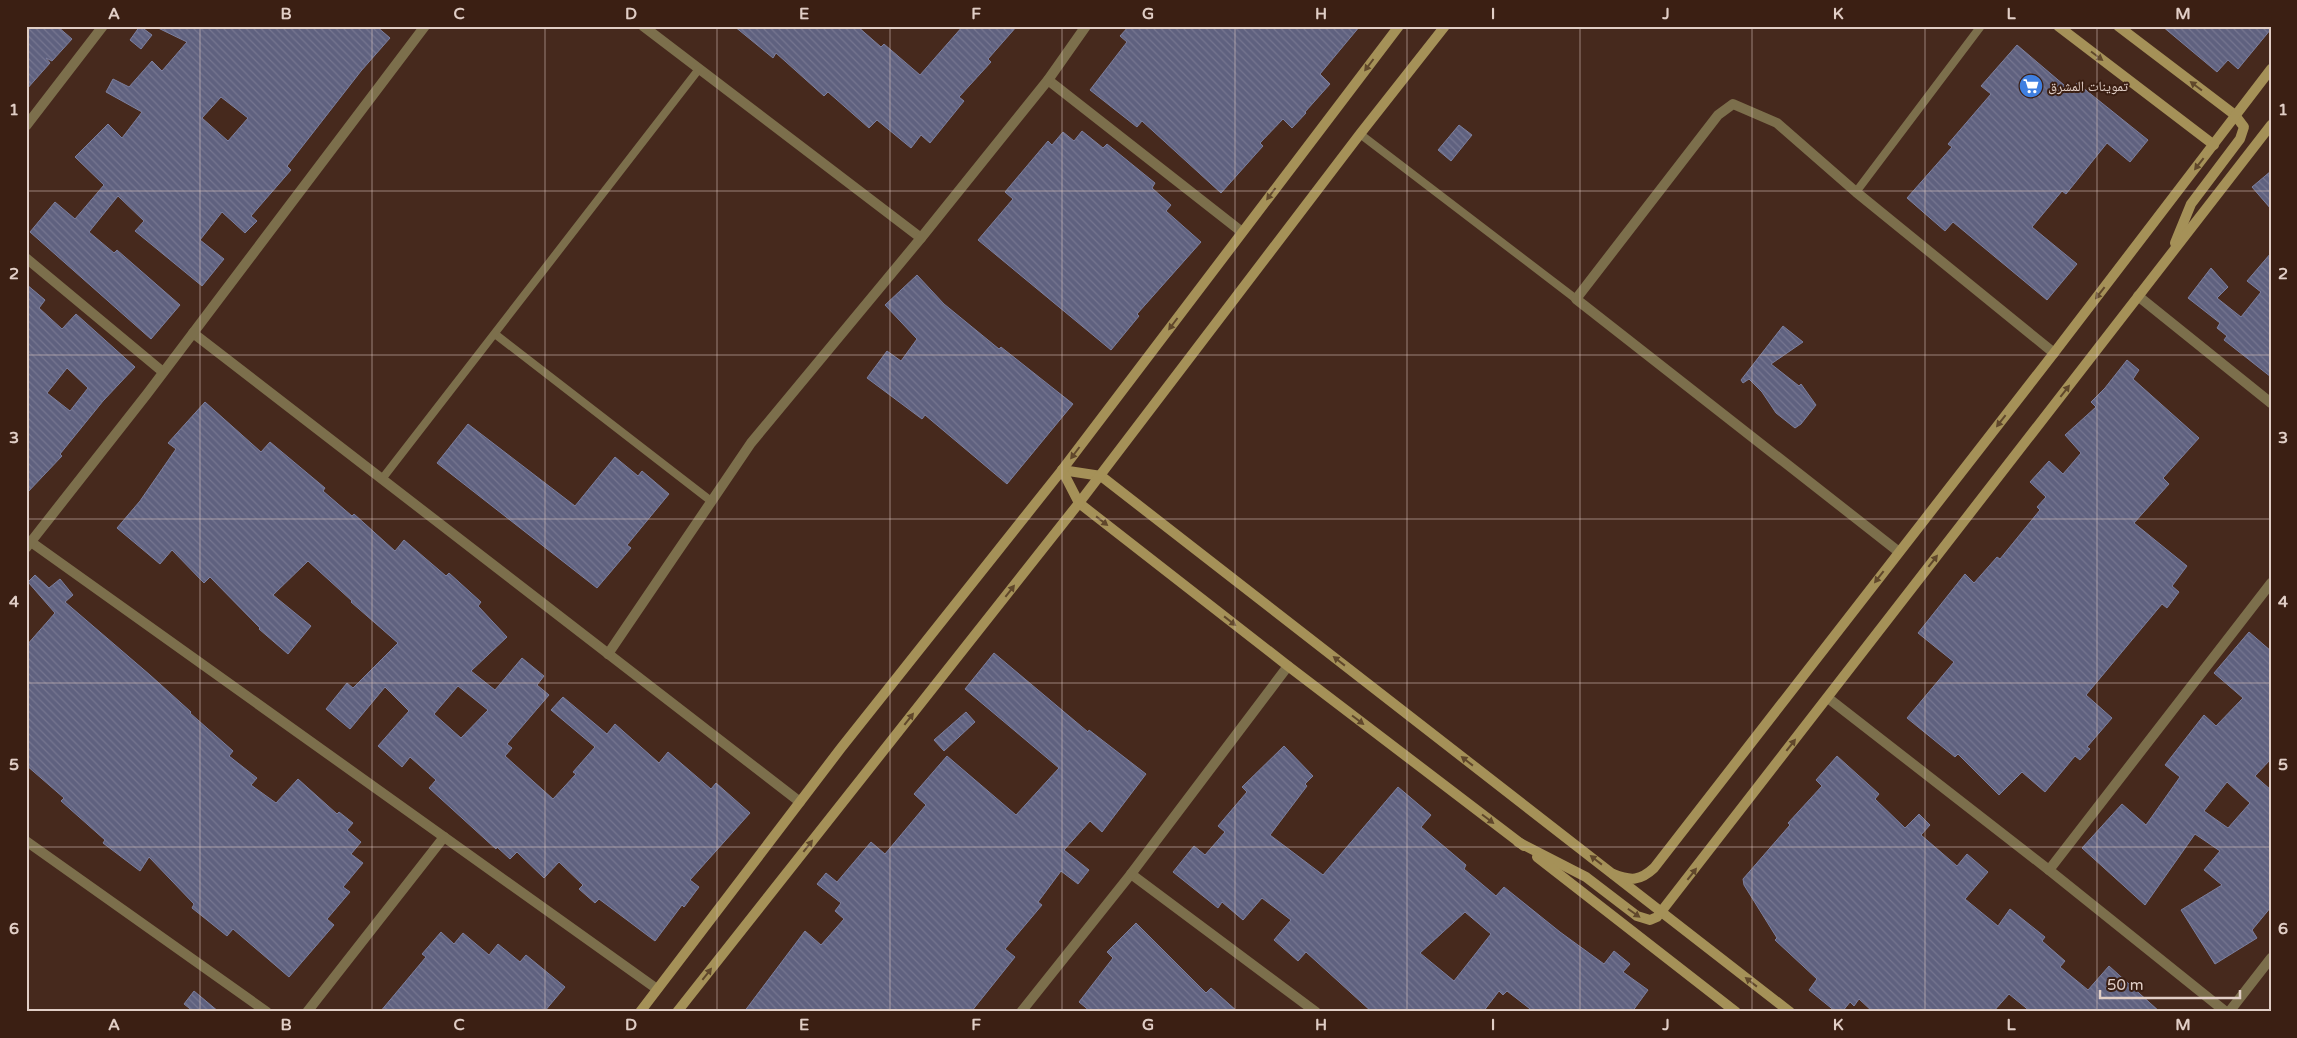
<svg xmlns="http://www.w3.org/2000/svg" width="2297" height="1038" viewBox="0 0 2297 1038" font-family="'Varela Round','Noto Naskh Arabic',sans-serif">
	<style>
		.building { fill: url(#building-back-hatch); stroke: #7c7f9e; fill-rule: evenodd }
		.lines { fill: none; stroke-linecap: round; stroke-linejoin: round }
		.lane { stroke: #7c6f4c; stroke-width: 8 }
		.street { stroke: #7c6f4c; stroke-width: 10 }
		.secondary { stroke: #a59158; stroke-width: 10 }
		.oneway { fill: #60472b }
		.grid { fill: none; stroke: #e1cec6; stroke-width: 1; stroke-opacity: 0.55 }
		.labels { text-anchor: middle; stroke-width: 4; stroke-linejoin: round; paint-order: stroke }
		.poi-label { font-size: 14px; fill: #e1cec6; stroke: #3b1f13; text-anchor: start }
		.neatline { fill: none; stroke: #e1cec6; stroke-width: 2 }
		.grid-label { font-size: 16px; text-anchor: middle; font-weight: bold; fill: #e1cec6 }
	</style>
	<defs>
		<pattern id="building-back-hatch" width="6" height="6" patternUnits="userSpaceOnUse" patternTransform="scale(1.25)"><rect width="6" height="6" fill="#5f617f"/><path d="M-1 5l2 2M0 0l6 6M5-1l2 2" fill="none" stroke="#767690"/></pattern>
	</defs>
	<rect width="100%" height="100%" fill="#46291d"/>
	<g class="building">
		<polygon points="26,26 57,26 72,39 52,61 46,58 50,63 26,90"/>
		<polygon points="140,26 152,35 141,49 130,40"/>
		<path d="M154 26H376L390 38 361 71 287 166 291 170 251 216 257 221 245 233 222 212 200 240 224 259 202 286 135 231 144 221 118 196 89 232 114 253 117 250 180 305 151 339 30 232 55 202 75 219 104 185 75 157 108 124 122 138 142 112 106 92 113 79 129 87 152 61 162 71 187 42ZM221 97 248 118 228 141 202 118Z"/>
		<polygon points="734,26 857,26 881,47 884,44 920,75 963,26 1017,26 988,59 991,62 959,97 964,101 930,143 921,135 911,148 877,120 869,128 828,92 824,96 776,53 773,58"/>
		<polygon points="1129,26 1360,26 1320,74 1330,84 1305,112 1306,113 1292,128 1283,119 1260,143 1263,146 1221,193 1142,121 1137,127 1090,90 1127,42 1120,36"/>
		<polygon points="2162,26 2271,26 2271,29 2238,69 2228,60 2217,72"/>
		<polygon points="2017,45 2071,91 2077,83 2148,140 2130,162 2107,143 2066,194 2062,191 2032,227 2077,264 2047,300 1953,222 1945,231 1907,198 1952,147 1948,144 1991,94 1981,86"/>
		<polygon points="1459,125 1472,135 1451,161 1438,150"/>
		<polygon points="1082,131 1103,148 1107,144 1155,183 1152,188 1171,205 1166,211 1201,242 1137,314 1139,316 1111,350 978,240 1013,199 1005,192 1048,141 1052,145 1063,132 1074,141"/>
		<polygon points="2271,171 2271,209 2252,187"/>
		<polygon points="2271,253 2271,377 2224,340 2227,336 2217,328 2220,323 2188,298 2211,268 2228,287 2217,298 2241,317 2261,292 2247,281"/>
		<polygon points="917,275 944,304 999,349 1001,347 1073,404 1007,484 925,415 922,419 867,378 887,351 901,361 917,339 885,305"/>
		<path d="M26 284 45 300 39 308 62 329 76 314 135 367 103 401 60 454 62 456 26 494ZM67 368 88 388 70 411 47 393Z"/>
		<polygon points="1783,326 1803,342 1771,364 1799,386 1801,384 1816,405 1801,424 1795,428 1776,413 1762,392 1749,379 1743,383 1741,380"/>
		<polygon points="2127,360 2139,370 2133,379 2199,438 2163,478 2169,484 2134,523 2187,566 2172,586 2179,592 2167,608 2162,604 2086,695 2112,718 2087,747 2090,749 2080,760 2075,756 2045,792 2022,772 1999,795 1958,754 1955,757 1907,718 1954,662 1918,633 1965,574 1974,583 1997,557 2000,559 2040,510 2037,507 2046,497 2030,482 2049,461 2063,474 2081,453 2065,435 2096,407 2091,402 2105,388"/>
		<path d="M205 402 261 452 270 442 325 488 323 491 352 516 354 514 395 551 404 540 446 576 449 573 481 602 478 606 507 637 471 671 495 690 522 658 544 676 537 685 549 695 507 744 512 748 505 756 553 799 576 774 573 772 595 747 551 710 563 697 607 734 615 724 659 763 668 752 711 789 716 783 750 813 690 880 699 887 684 907 682 905 655 941 599 899 595 903 579 889 583 885 559 862 544 878 517 852 510 859 497 847 496 849 429 788 436 780 410 757 402 767 378 746 409 711 385 687 350 729 326 709 347 683 353 688 398 643 351 602 352 601 308 561 273 595 311 626 288 654 259 629 260 628 210 577 204 583 172 550 160 564 117 528 140 501 176 449 168 443ZM458 686 488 710 461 738 434 714Z"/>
		<polygon points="468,424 575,506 615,457 638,476 642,471 669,494 627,545 631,548 597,588 437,463"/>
		<polygon points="35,575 49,588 60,579 73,595 65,602 150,675 191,712 190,713 233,751 229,756 257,778 251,785 276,803 298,779 337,814 339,812 353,823 347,830 361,842 351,854 363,863 343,887 350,892 327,919 334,925 289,977 233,929 227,936 192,908 194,904 149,857 140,871 103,843 105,840 61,801 64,798 26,765 26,646 55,613 28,582"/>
		<path d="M2249 632 2271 651V759L2255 776 2271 790V907L2252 930 2257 938 2215 964 2181 910 2222 885 2204 870 2220 851 2195 834 2145 905 2082 848 2122 804 2146 825 2180 777 2165 765 2204 715 2216 726 2243 698 2214 673ZM2227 782 2250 803 2228 828 2204 811Z"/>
		<polygon points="994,653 1088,732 1089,730 1146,774 1102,832 1090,821 1064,850 1089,870 1078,884 1061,871 1038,902 1042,905 1005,949 1015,957 971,1012 744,1012 805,931 821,945 844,919 835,911 841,903 817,884 826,873 837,882 871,842 885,854 926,805 914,794 947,756 1016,815 1059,768 965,689"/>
		<polygon points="966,712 975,722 944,751 934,740"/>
		<path d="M1284 746 1313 776 1305 784 1307 786 1270 835 1323 875 1398 787 1431 815 1421 827 1466 865 1464 869 1496 896 1504 887 1560 932 1604 964 1614 951 1630 964 1623 972 1648 990 1632 1012H1534L1507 991 1503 995 1499 991 1483 1012H1372L1306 952 1298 961 1274 940 1291 920 1262 898 1243 920 1222 902 1218 908 1173 872 1194 846 1205 855 1225 832 1218 826 1247 792 1242 787ZM1465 912 1491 934 1454 981 1420 953Z"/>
		<polygon points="1837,756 1879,794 1875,799 1905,828 1919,814 1930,825 1921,835 1957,866 1967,854 1988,872 1965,899 1998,926 2010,909 2045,937 2042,941 2065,961 2060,967 2088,990 2109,966 2160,1012 2031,1012 2009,994 1993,1012 1873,1012 1859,999 1854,1006 1850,1002 1842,1012 1836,1012 1809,990 1817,979 1775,940 1777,938 1744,885 1743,879 1790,825 1788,823 1822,786 1816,780"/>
		<polygon points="1136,923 1206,993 1211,988 1238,1012 1091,1012 1079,1002 1113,958 1107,952"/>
		<polygon points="441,932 454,944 463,933 489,955 498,944 520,962 526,955 565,987 544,1012 380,1012 426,957 422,954"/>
		<polygon points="194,991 219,1012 194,1012 184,1004"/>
	</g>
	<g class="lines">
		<g class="lane">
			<polyline points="1360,134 1576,299"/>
			<polyline points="1856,192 1981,26"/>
			<polyline points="495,334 711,501"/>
			<polyline points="382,479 699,69"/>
		</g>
		<g class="street">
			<polyline points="643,26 921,238"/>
			<polyline points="1048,80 1242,232"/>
			<polyline points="26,126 103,26"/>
			<polyline points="26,258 163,372"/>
			<polyline points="2138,296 2271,403"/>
			<polyline points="193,333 800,802"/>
			<polyline points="31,542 657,989"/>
			<polyline points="26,548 147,394 425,26"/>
			<polyline points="1899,552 1576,299 1718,115 1733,104 1777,123 1856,192 2054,353"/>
			<polyline points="608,654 751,443 921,238 1048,80 1086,26"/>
			<polyline points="1828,698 2049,870 2226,1012"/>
			<polyline points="26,841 267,1012"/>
			<polyline points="2049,870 2271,583"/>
			<polyline points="1131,874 1316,1012"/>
			<polyline points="307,1012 444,837"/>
			<polyline points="1021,1012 1131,874 1288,666"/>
			<polyline points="2229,1012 2271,958"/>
		</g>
		<g class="secondary">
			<polyline points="2058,26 2214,145"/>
			<polyline points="2118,26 2235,115 2244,127 2240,139 2191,204 2175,243"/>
			<polyline points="1062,470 1101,476 1790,1012"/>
			<polyline points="1062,470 1079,503 1288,666 1524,846"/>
			<polyline points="1518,842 1586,877 1637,916 1650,920 1657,917 2271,125"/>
			<polyline points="1537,857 1736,1012"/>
			<path d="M1613 874C1631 881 1640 881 1654 868L2054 353 2271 69"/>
			<polyline points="640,1012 841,748 1062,470 1399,26"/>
			<polyline points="677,1012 1079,503 1360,134 1445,26"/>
		</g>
	</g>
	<defs><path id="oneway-solid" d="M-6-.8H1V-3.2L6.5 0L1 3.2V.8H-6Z" transform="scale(1.25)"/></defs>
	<g class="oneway">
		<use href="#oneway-solid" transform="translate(2097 56) rotate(37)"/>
		<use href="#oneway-solid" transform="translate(1369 65) rotate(127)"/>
		<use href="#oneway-solid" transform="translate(2196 86) rotate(-143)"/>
		<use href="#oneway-solid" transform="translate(2199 164) rotate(128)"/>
		<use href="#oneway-solid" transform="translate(1271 194) rotate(127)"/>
		<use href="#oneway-solid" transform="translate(2100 293) rotate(128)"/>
		<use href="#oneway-solid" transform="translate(1173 324) rotate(127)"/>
		<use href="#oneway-solid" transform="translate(2065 391) rotate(-52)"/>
		<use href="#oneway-solid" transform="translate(2001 421) rotate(128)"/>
		<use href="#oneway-solid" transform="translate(1075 453) rotate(127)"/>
		<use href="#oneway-solid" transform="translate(1102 521) rotate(38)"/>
		<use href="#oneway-solid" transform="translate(1933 561) rotate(-52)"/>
		<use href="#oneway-solid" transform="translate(1879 577) rotate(128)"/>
		<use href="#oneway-solid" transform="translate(1010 591) rotate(-52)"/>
		<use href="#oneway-solid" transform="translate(1230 621) rotate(38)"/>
		<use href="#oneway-solid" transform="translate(1339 661) rotate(-142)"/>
		<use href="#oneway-solid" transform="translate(909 719) rotate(-52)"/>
		<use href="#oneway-solid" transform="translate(1358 720) rotate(37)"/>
		<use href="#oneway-solid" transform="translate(1791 745) rotate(-52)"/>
		<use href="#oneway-solid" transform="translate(1467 761) rotate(-142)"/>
		<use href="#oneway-solid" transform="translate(1488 819) rotate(37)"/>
		<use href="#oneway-solid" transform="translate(808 846) rotate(-52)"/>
		<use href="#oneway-solid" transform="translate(1596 860) rotate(-142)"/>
		<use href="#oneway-solid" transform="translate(1692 874) rotate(-52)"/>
		<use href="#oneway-solid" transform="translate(1634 913) rotate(35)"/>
		<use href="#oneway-solid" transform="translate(707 974) rotate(-52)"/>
		<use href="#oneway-solid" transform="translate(1751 982) rotate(-142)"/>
	</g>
	<path class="grid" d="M200 26V1012M372 26V1012M545 26V1012M717 26V1012M890 26V1012M1062 26V1012M1235 26V1012M1407 26V1012M1580 26V1012M1752 26V1012M1925 26V1012M2097 26V1012M26 191H2271M26 355H2271M26 519H2271M26 683H2271M26 847H2271"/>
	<defs>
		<g id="supermarket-disc" transform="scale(1.25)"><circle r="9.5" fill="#3f7fe0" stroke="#3b1f13"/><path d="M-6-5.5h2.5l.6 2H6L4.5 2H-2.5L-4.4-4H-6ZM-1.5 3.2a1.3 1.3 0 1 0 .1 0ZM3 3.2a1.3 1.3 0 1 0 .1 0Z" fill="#fff"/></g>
	</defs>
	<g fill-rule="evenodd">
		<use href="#supermarket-disc" x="2031" y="86"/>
	</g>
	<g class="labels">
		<g class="poi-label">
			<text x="2048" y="91">تموينات المشرق</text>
		</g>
	</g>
	<rect width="2297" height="1038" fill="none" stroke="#3b1f13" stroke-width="55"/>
	<path d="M2100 990v8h140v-8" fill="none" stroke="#e1cec6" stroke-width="2.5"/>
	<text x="2107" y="990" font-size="15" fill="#e1cec6" stroke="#3b1f13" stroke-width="4" paint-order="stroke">50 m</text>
	<rect x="28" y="28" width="2242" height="982" class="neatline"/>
	<g class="grid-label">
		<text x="114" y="19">A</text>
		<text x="286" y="19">B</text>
		<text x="459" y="19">C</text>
		<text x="631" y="19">D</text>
		<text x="804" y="19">E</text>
		<text x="976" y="19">F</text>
		<text x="1148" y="19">G</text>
		<text x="1321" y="19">H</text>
		<text x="1493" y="19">I</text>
		<text x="1666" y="19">J</text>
		<text x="1838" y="19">K</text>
		<text x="2011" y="19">L</text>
		<text x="2183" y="19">M</text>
		<text x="14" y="115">1</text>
		<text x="2283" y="115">1</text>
		<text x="14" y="279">2</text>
		<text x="2283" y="279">2</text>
		<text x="14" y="443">3</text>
		<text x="2283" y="443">3</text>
		<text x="14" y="607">4</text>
		<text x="2283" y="607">4</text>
		<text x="14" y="770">5</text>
		<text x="2283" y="770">5</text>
		<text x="14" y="934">6</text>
		<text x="2283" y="934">6</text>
		<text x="114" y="1030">A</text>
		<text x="286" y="1030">B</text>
		<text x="459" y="1030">C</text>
		<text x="631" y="1030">D</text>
		<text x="804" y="1030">E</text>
		<text x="976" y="1030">F</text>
		<text x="1148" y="1030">G</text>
		<text x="1321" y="1030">H</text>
		<text x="1493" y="1030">I</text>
		<text x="1666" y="1030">J</text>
		<text x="1838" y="1030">K</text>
		<text x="2011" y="1030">L</text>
		<text x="2183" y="1030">M</text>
	</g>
</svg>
